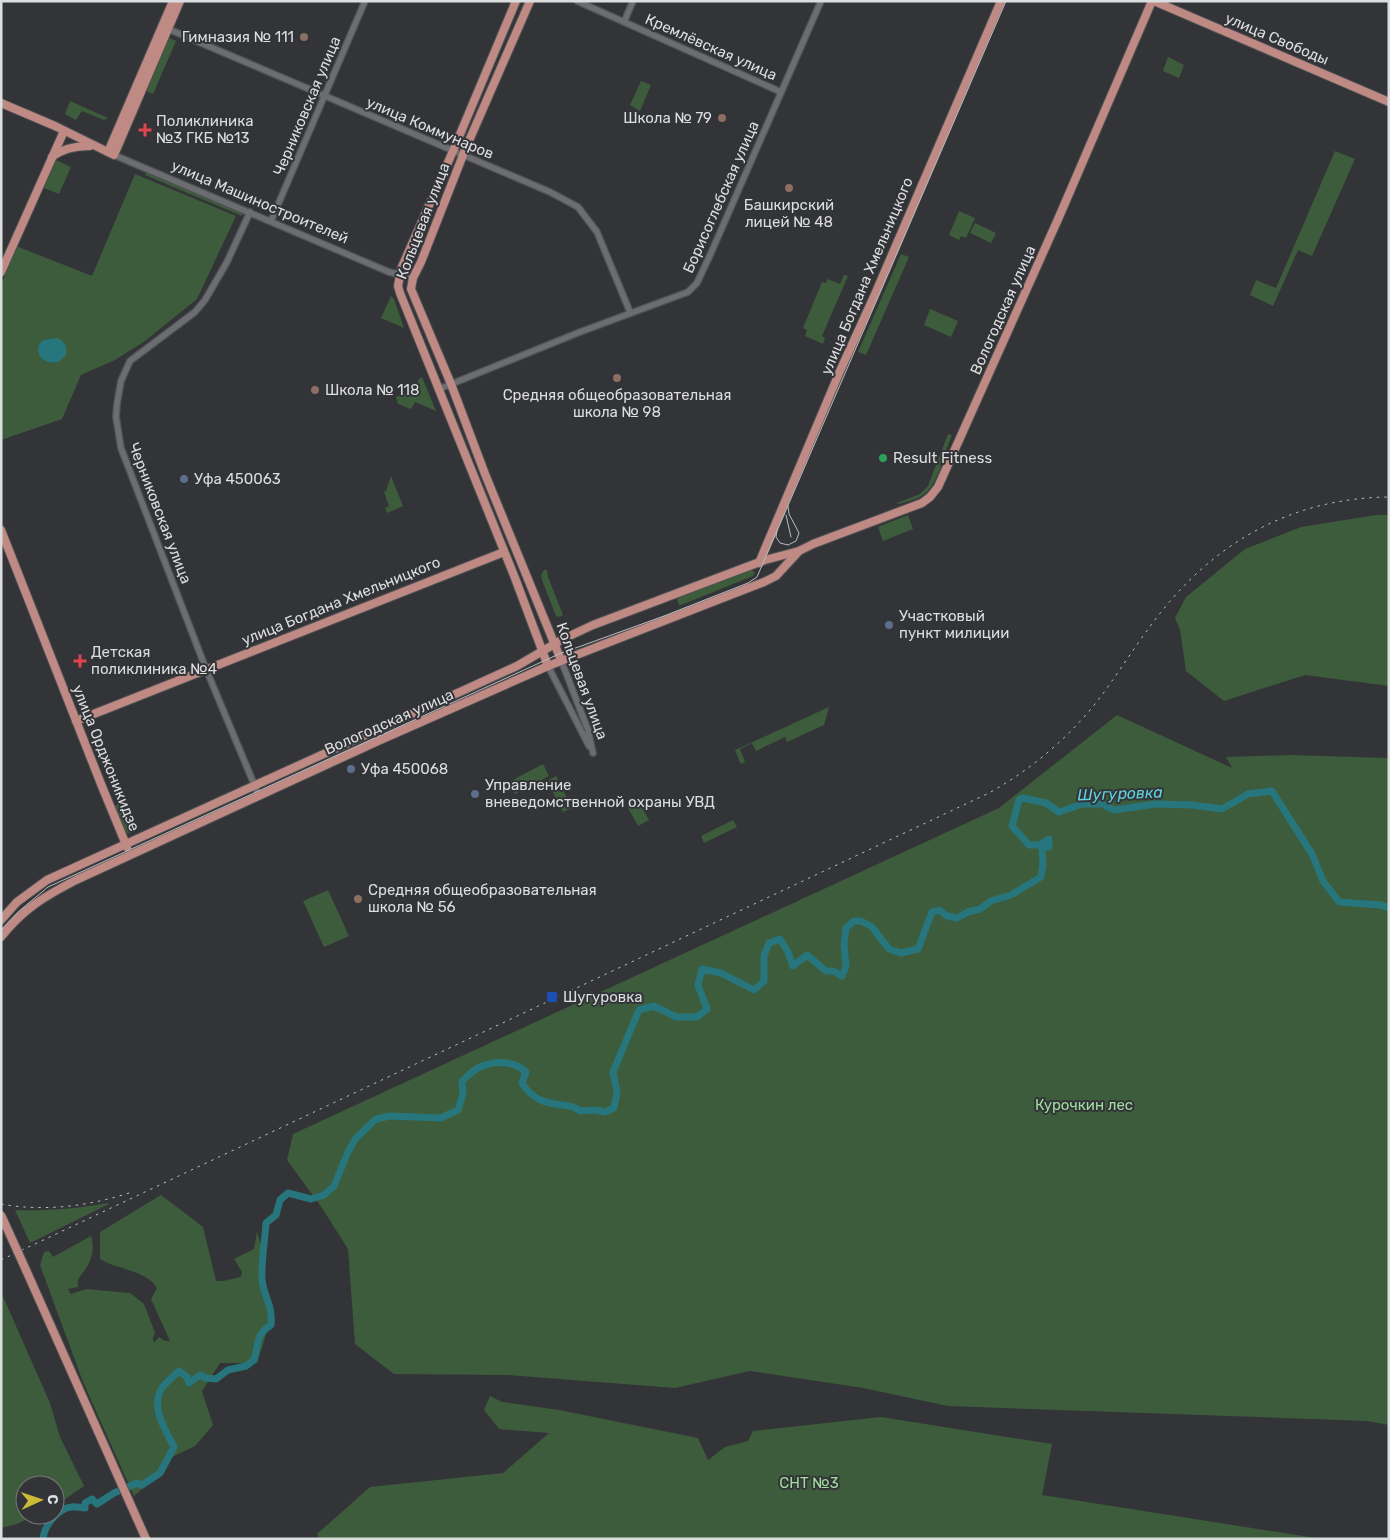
<svg xmlns="http://www.w3.org/2000/svg" width="1390" height="1540" viewBox="0 0 1390 1540" font-family="Rubik,sans-serif">
	<style>
		.green { fill: #3d5c3b }
		.water { fill: #27767d }
		.lines { fill: none; stroke-linecap: round; stroke-linejoin: round }
		.river { stroke: #27767d; stroke-width: 7 }
		.minor-casing { stroke: #515255; stroke-width: 8 }
		.major-casing { stroke: #515255; stroke-width: 10 }
		.minor { stroke: #6b6d71; stroke-width: 5.5 }
		.major { stroke: #be8a83; stroke-width: 8 }
		.tram { stroke: #bbbcbf; stroke-width: 1 }
		.rail { stroke: #bbbcbf; stroke-width: 1; stroke-dasharray: 2.5 5; stroke-linecap: butt }
		.major-bridge-casing { stroke: #515255; stroke-width: 10; stroke-linecap: butt }
		.major-bridge { stroke: #be8a83; stroke-width: 8 }
		.education-dot { fill: #8d6e63; stroke: #333438; stroke-width: 2 }
		.health-dot { fill: #e0444e; stroke: #333438; stroke-width: 2 }
		.leisure-dot { fill: #2e9e5b; stroke: #333438; stroke-width: 2 }
		.service-dot { fill: #5c6f8a; stroke: #333438; stroke-width: 2 }
		.transit-dot { fill: #1a4fb4; stroke: #333438; stroke-width: 2 }
		.labels { text-anchor: middle; stroke-width: 4; stroke-linejoin: round; paint-order: stroke }
		.poi-label { font-size: 15px; fill: #dcdddf; stroke: #333438; text-anchor: start }
		.street-label { font-size: 15px; fill: #dcdddf; stroke: #333438 }
		.park-label { font-size: 15px; fill: #a1dd9e; stroke: #333438 }
		.water-label { font-size: 16px; font-style: italic; fill: #5fd3dd; stroke: #333438 }
	</style>
	<rect width="100%" height="100%" fill="#333438"/>
	<g class="green">
		<polygon points="169,38 176,41 153,94 148,92 147,90"/>
		<polygon points="1168,57 1184,65 1179,78 1163,71"/>
		<polygon points="641,81 651,85 640,111 630,105"/>
		<polygon points="70,101 108,118 104,120 82,111 76,120 65,114"/>
		<polygon points="1335,151 1355,159 1312,256 1298,250 1273,306 1250,295 1256,280 1276,288"/>
		<polygon points="56,160 71,167 59,194 44,188"/>
		<polygon points="146,173 243,213 242,216 145,175"/>
		<polygon points="135,174 236,216 197,299 145,341 115,360 81,375 62,419 1,440 1,285 16,246 92,276"/>
		<polygon points="959,211 975,218 966,238 961,236 959,240 949,235"/>
		<polygon points="975,223 996,233 991,243 970,233"/>
		<polygon points="901,254 909,257 866,355 858,352"/>
		<polygon points="844,275 848,276 822,336 825,338 823,344 805,336 807,330 803,328 822,282 826,283 828,279 840,284"/>
		<polygon points="391,296 394,299 404,328 381,318"/>
		<polygon points="930,309 958,321 951,337 924,325"/>
		<polygon points="422,377 436,411 415,402 411,409 398,404 396,397 414,390 419,379"/>
		<path d="M948 434 952 435 940 465 941 467C930 493 925 498 898 504L897 503 920 494 928 486Z"/>
		<polygon points="391,476 403,506 387,513 385,508 389,506 384,492 386,491"/>
		<polygon points="908,515 913,529 883,541 878,527"/>
		<polygon points="1376,515 1389,515 1389,686 1305,675 1224,701 1186,671 1180,630 1175,618 1186,597 1245,549 1301,527"/>
		<polygon points="751,569 755,573 753,576 681,605 679,605 677,599 678,598"/>
		<polygon points="544,570 547,570 548,577 563,615 559,617 556,616 542,580 541,575"/>
		<polygon points="829,707 824,725 787,742 785,737 756,751 752,743 740,749 745,762 741,764 738,758 740,758 738,757 735,750"/>
		<polygon points="1117,715 1232,768 1226,757 1290,755 1389,758 1389,1425 1367,1421 948,1406 863,1388 750,1371 675,1388 507,1375 394,1374 355,1344 348,1249 322,1208 287,1160 293,1134 999,808"/>
		<polygon points="543,764 549,776 515,794 509,782"/>
		<polygon points="556,776 572,808 563,812 547,781"/>
		<polygon points="127,800 130,833 125,833 114,806"/>
		<polygon points="638,800 649,820 638,826 627,806"/>
		<polygon points="733,820 737,827 704,843 701,836"/>
		<polygon points="328,890 349,936 324,947 303,901"/>
		<path d="M161 1195 203 1227 216 1281H223L241 1277 242 1272 234 1259 254 1249 257 1232 264 1254 261 1285 269 1293 270 1322 257 1363H220L202 1391 213 1425 195 1446 170 1458 162 1472 134 1496 83 1382 40 1265 44 1252 49 1251 53 1257 91 1236C94 1246 93 1258 86 1268 81 1277 77 1276 78 1287L68 1289 71 1294 86 1289 130 1293 144 1304 155 1333 153 1338 154 1343 159 1337 165 1341H170L151 1299 157 1288C146 1270 118 1270 100 1259V1232Z"/>
		<path d="M108 1203 109 1204 30 1243 15 1210C48 1211 75 1209 108 1203Z"/>
		<polygon points="1,1292 50,1403 60,1437 84,1486 55,1506 55,1485 25,1485 25,1515 36,1515 17,1524 1,1528"/>
		<polygon points="490,1396 502,1402 559,1410 698,1438 708,1460 725,1447 748,1441 753,1431 881,1417 1052,1444 1042,1495 1322,1539 319,1539 317,1534 370,1487 503,1473 549,1433 499,1429 484,1410"/>
	</g>
	<path class="water" d="M56 338 60 339 66 346V355L60 361C41 368 31 347 44 340 47 339 53 339 56 338Z"/>
	<g class="lines">
		<path class="river" d="M43 1539C44 1526 58 1508 72 1507 76 1506 81 1508 85 1508V1503L92 1499 97 1504 114 1493 137 1483 142 1485 160 1473 174 1447C165 1429 150 1407 162 1388 166 1382 174 1376 179 1371L187 1377 189 1383 200 1375 206 1378 216 1379 228 1370 246 1366 254 1360C259 1344 255 1335 271 1325 273 1304 263 1296 262 1279 261 1264 265 1239 266 1223L276 1215 280 1200 288 1193 311 1199 324 1195 334 1186 348 1152 356 1138 376 1119 390 1116 441 1118 458 1110 463 1094 462 1081C467 1077 472 1071 478 1068 494 1060 513 1060 526 1072L522 1083C532 1099 544 1103 562 1105 570 1106 574 1106 580 1111L595 1110 605 1112 614 1108 617 1092 613 1072 639 1010 654 1006 676 1017H697L707 1009 698 985 702 969 721 973 754 990 764 981V956L769 943 780 939 788 952 793 966 807 955 826 971H833L842 976 846 966 844 945 846 928 854 921H861L872 927 889 949 901 953 918 949 932 912 939 910 947 916 957 918 968 912 980 909 991 901 1011 895 1041 877 1043 864 1042 848 1049 847V839L1039 845H1029L1012 826 1019 800 1023 798 1046 803 1059 812 1082 804H1102L1114 810 1156 804 1193 805 1222 809 1248 794 1272 791 1312 854 1323 881 1339 902 1381 905 1389 908"/>
		<g class="minor-casing">
			<g id="minor">
				<polyline points="577,1 781,92"/>
				<polyline points="624,22 633,1"/>
				<polyline points="166,28 550,192 578,207 597,232 630,312"/>
				<polyline points="114,155 389,272 413,278"/>
				<polyline points="250,212 227,262 205,300 195,312 130,361 121,381 117,404 116,417 121,448 206,669 259,796"/>
				<polyline points="271,221 365,1"/>
				<polyline points="439,389 580,332 688,292 697,283 711,253 821,1"/>
				<polyline points="561,660 588,730 593,753"/>
				<polyline points="548,666 589,746"/>
			</g>
		</g>
		<g class="major-casing">
			<g id="major">
				<polyline points="516,1 453,151 401,269 398,286 400,293 515,578 548,666"/>
				<polyline points="530,1 465,150 421,262 413,278 411,289 451,384 485,474 561,660"/>
				<polyline points="1154,1 1389,102"/>
				<polyline points="1,103 55,126 114,155 180,1"/>
				<polyline points="108,152 173,1"/>
				<path d="M52 157C63 148 76 146 90 146"/>
				<polyline points="1,272 64,131"/>
				<polyline points="1,530 101,784 127,847"/>
				<polyline points="759,563 840,371 876,292 1001,1"/>
				<polyline points="76,721 504,552"/>
				<polyline points="1,920 17,902 47,880 517,666 563,639 593,625 765,560 799,551 813,544 922,503 930,497 938,487 1059,217 1152,1"/>
				<path d="M1 937C23 909 45 896 76 880L378 741 548 666 764 582 776 576 799 551"/>
				<polyline points="26,1270 146,1539"/>
			</g>
		</g>
		<use href="#minor" class="minor"/>
		<use href="#major" class="major"/>
		<g class="tram">
			<polyline points="786,515 791,537"/>
			<polyline points="777,530 776,537 780,543 788,545 796,541 799,533 789,514 788,506"/>
			<polyline points="1,930 18,912 48,887 559,654 664,616 748,583 757,577 1006,1"/>
		</g>
		<g class="rail">
			<path d="M1 1204C45 1212 90 1206 132 1192"/>
			<path d="M1 1260 989 793C1030 770 1065 741 1095 704 1120 672 1140 637 1166 606 1223 537 1298 498 1389 497"/>
		</g>
		<g class="major-bridge-casing">
			<polyline id="major-bridge" points="1,1215 26,1270"/>
		</g>
		<use href="#major-bridge" class="major-bridge"/>
	</g>
	<g class="education-dot">
		<circle cx="304" cy="37" r="5"/>
		<circle cx="722" cy="118" r="5"/>
		<circle cx="789" cy="188" r="5"/>
		<circle cx="617" cy="378" r="5"/>
		<circle cx="315" cy="390" r="5"/>
		<circle cx="358" cy="899" r="5"/>
	</g>
	<g class="health-dot">
		<path d="M142.5 122.5h5v5h5v5h-5v5h-5v-5h-5v-5h5z"/>
		<path d="M77.5 653.5h5v5h5v5h-5v5h-5v-5h-5v-5h5z"/>
	</g>
	<circle class="leisure-dot" cx="883" cy="458" r="5"/>
	<g class="service-dot">
		<circle cx="184" cy="479" r="5"/>
		<circle cx="889" cy="625" r="5"/>
		<circle cx="351" cy="769" r="5"/>
		<circle cx="475" cy="794" r="5"/>
	</g>
	<rect class="transit-dot" x="546" y="991" width="12" height="12" rx="2.5"/>
	<g class="labels">
		<g class="poi-label">
			<text x="294" y="42" text-anchor="end">Гимназия № 111</text>
			<text x="712" y="123" text-anchor="end">Школа № 79</text>
			<text x="156" y="126">Поликлиника<tspan x="156" dy="17">№3 ГКБ №13</tspan></text>
			<text x="789" y="210" text-anchor="middle">Башкирский<tspan x="789" dy="17">лицей № 48</tspan></text>
			<text x="325" y="395">Школа № 118</text>
			<text x="617" y="400" text-anchor="middle">Средняя общеобразовательная<tspan x="617" dy="17">школа № 98</tspan></text>
			<text x="893" y="463">Result Fitness</text>
			<text x="194" y="484">Уфа 450063</text>
			<text x="899" y="621">Участковый<tspan x="899" dy="17">пункт милиции</tspan></text>
			<text x="91" y="657">Детская<tspan x="91" dy="17">поликлиника №4</tspan></text>
			<text x="361" y="774">Уфа 450068</text>
			<text x="485" y="790">Управление<tspan x="485" dy="17">вневедомственной охраны УВД</tspan></text>
			<text x="368" y="895">Средняя общеобразовательная<tspan x="368" dy="17">школа № 56</tspan></text>
			<text x="563" y="1002">Шугуровка</text>
		</g>
		<g class="street-label">
			<text transform="translate(1277 39) rotate(23)" y="5">улица Свободы</text>
			<text transform="translate(711 47) rotate(24)" y="5">Кремлёвская улица</text>
			<text transform="translate(307 106) rotate(-67)" y="5">Черниковская улица</text>
			<text transform="translate(430 128) rotate(23)" y="5">улица Коммунаров</text>
			<text transform="translate(721 197) rotate(-66)" y="5">Борисоглебская улица</text>
			<text transform="translate(260 202) rotate(23)" y="5">улица Машиностроителей</text>
			<text transform="translate(423 221) rotate(-69)" y="5">Кольцевая улица</text>
			<text transform="translate(867 276) rotate(-67)" y="5">улица Богдана Хмельницкого</text>
			<text transform="translate(1003 310) rotate(-66)" y="5">Вологодская улица</text>
			<text transform="translate(160 513) rotate(69)" y="5">Черниковская улица</text>
			<text transform="translate(341 601) rotate(-22)" y="5">улица Богдана Хмельницкого</text>
			<text transform="translate(582 681) rotate(70)" y="5">Кольцевая улица</text>
			<text transform="translate(389 722) rotate(-24)" y="5">Вологодская улица</text>
			<text transform="translate(106 758) rotate(68)" y="5">улица Орджоникидзе</text>
		</g>
		<g class="park-label">
			<text x="1084" y="1110">Курочкин лес</text>
			<text x="809" y="1488">СНТ №3</text>
		</g>
		<g class="water-label">
			<text transform="translate(1120 793) rotate(-2)" y="6">Шугуровка</text>
		</g>
	</g>
	<rect width="1390" height="1540" fill="none" stroke="#dcdddf" stroke-width="5"/>
	<g transform="translate(40 1500) rotate(87)"><circle r="24" fill="#333438" stroke="#77787b"/>
	<path d="M0-4L9 19L0 12L-9 19Z" fill="#cdb938"/>
	<text y="-8" font-size="14" font-weight="bold" text-anchor="middle" fill="#dcdddf">С</text>
	</g>
</svg>
